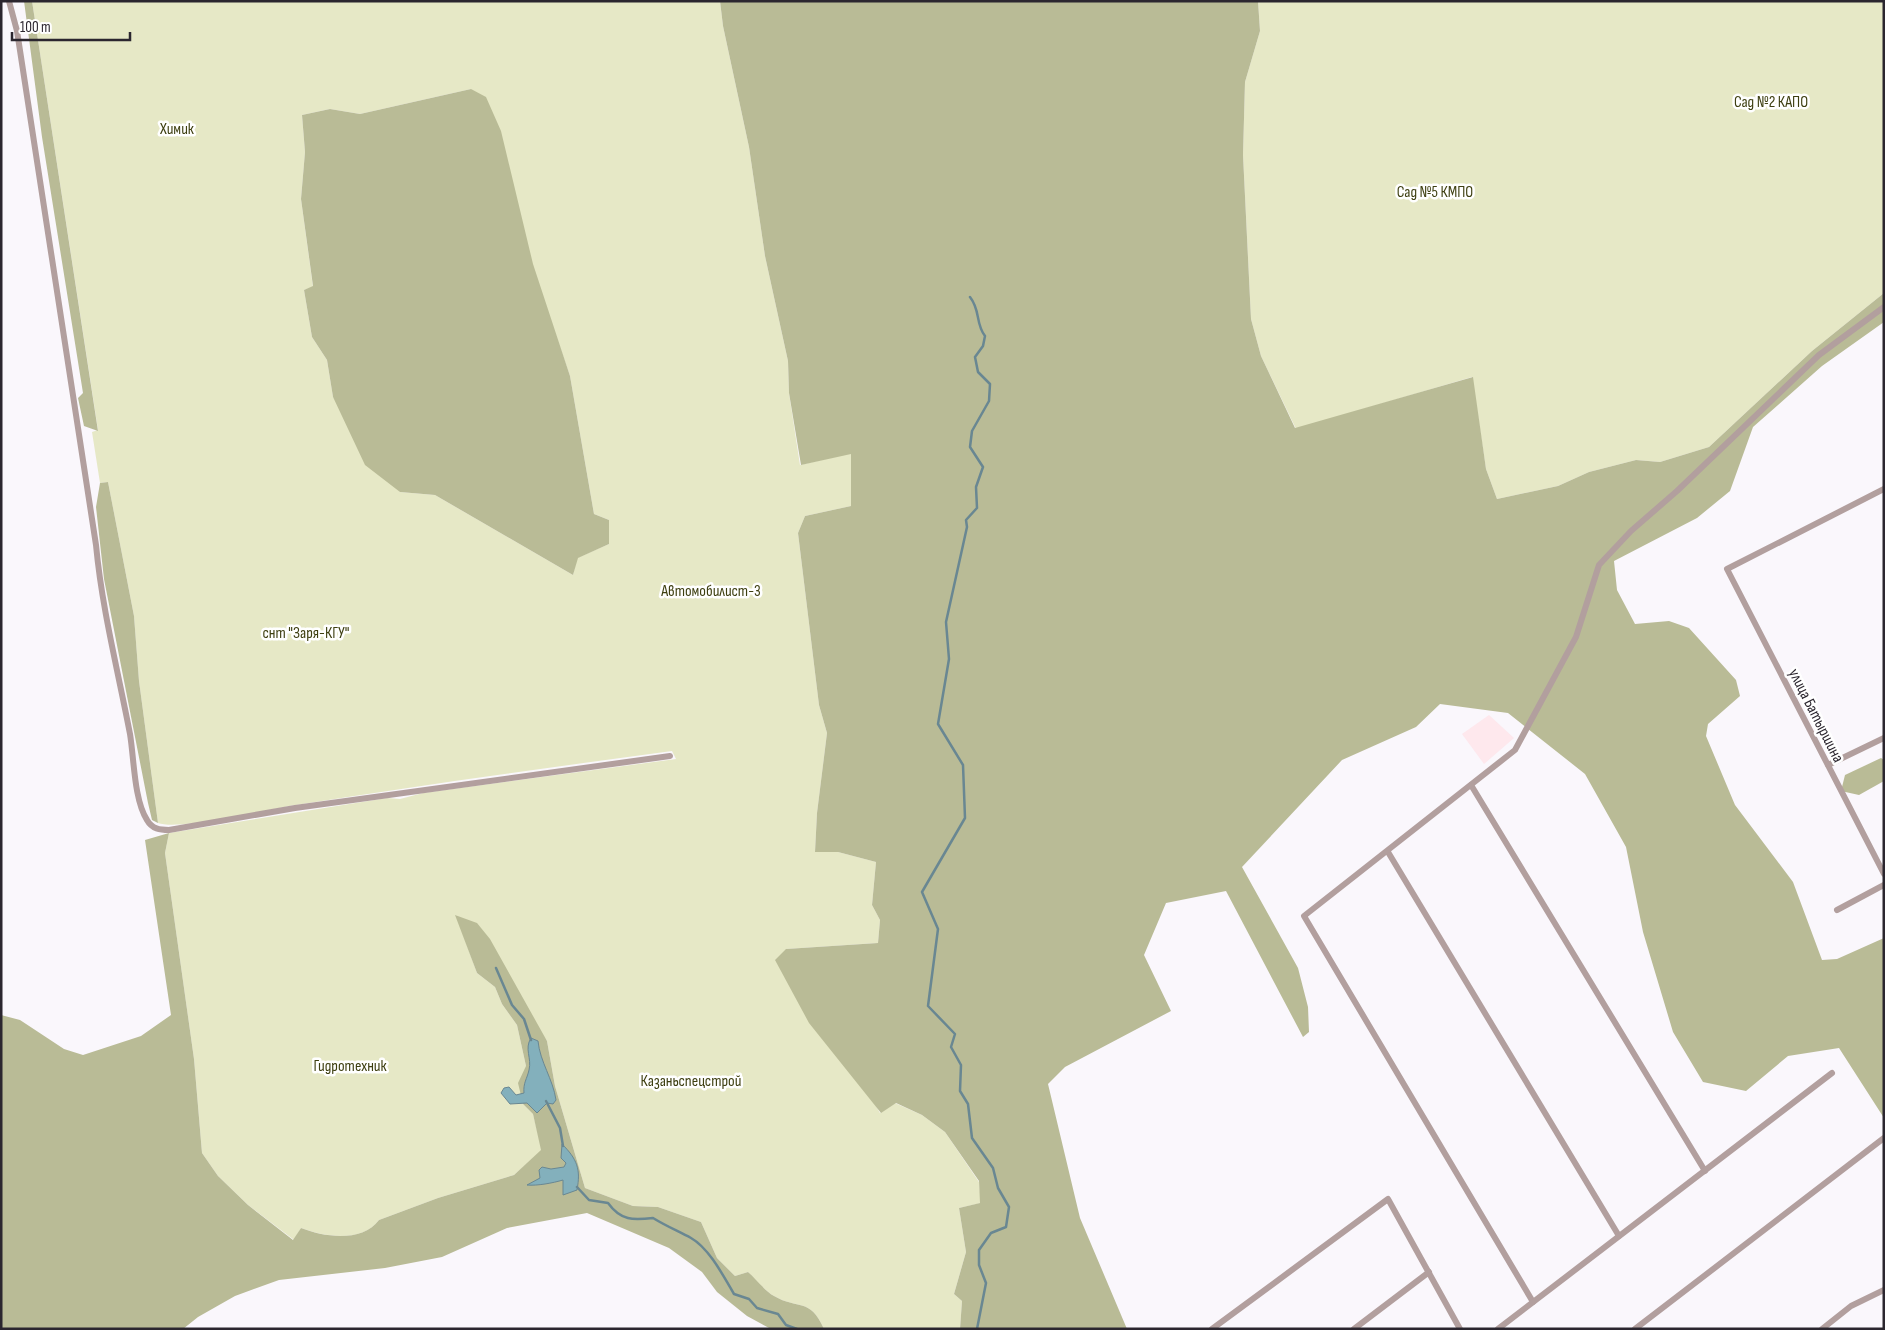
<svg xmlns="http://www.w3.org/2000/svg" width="1885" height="1330" viewBox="0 0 1885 1330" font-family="'Sofia Sans Condensed',sans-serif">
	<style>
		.industrial { fill: #fee8ed }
		.green { fill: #e6e8c6; fill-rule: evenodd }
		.forest { fill: #b9bb96 }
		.water { fill: #83b0bc; stroke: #698792 }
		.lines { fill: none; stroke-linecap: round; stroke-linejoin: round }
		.stream { stroke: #698792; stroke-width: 2.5 }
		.street { stroke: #b29f9e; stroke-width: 6 }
		.labels { text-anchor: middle; stroke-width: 5; stroke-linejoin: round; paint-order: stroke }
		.park-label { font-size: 16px; fill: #3e3f11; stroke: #fff }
		.street-label { font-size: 16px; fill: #2b262f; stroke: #fff }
	</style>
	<rect width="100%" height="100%" fill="#faf7fc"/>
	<polygon class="industrial" points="1489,715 1514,738 1484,764 1462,734"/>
	<g class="green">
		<path d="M32 1H720L723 26 749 147 765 256 788 361 789 393 800 465 851 453V506L805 516 798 533 819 705 827 733 817 813 815 852H838L876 862 872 905 880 920 878 943 786 949 880 1113 895 1103 922 1115 945 1132 979 1182 981 1203 959 1208 966 1252 954 1294 962 1301 960 1329H824C810 1297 798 1310 774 1296 765 1291 756 1280 748 1272L735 1276 717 1258 701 1222 658 1207 633 1206 585 1188 555 1086 547 1041 456 915 477 973 495 987 502 1004 517 1025 526 1066 523 1104 533 1114 542 1150 514 1175 438 1198 379 1220C362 1243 325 1237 301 1228L294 1240 248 1205 218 1176 202 1153 194 1059 165 853 169 833 387 798 400 799 423 793 676 759 672 751C546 768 421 785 296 805 268 809 180 831 158 823L139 681 134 616 108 482 100 483 92 432 98 430ZM471 89 570 376 594 514 609 520V544L577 558 573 575 435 495 400 492 333 397 327 360 312 337 304 290 313 287 301 199 305 152 302 115 330 109 360 114Z"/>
		<polygon points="1258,1 1884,1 1884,293 1812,351 1709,447 1660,462 1636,460 1589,472 1558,486 1497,499 1486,469 1472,377 1296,429 1261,356 1251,319 1243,155 1245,82 1260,31"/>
	</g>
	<g class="forest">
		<polygon points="24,1 32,1 98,431 84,426 78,398 83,393 42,137"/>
		<polygon points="720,1 1258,1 1260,31 1245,82 1243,155 1251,319 1261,356 1295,428 1473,377 1486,469 1497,499 1558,486 1589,472 1636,460 1660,462 1709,447 1812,351 1884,293 1884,322 1822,366 1753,427 1730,491 1697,518 1614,561 1617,590 1635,624 1669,621 1689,628 1736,680 1740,696 1708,724 1706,736 1735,805 1793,882 1822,960 1837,959 1884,938 1884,1118 1839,1048 1788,1056 1746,1091 1703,1082 1673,1032 1643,932 1626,847 1585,774 1508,713 1440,704 1416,727 1342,760 1242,867 1298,968 1308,1007 1309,1032 1303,1037 1226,891 1166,903 1144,955 1171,1011 1065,1067 1048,1084 1080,1218 1127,1329 960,1329 962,1301 954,1294 966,1252 959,1208 980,1203 979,1181 945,1132 922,1115 896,1103 881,1113 809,1023 775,960 786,949 878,943 880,920 872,905 876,862 838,852 815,852 817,813 827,733 819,705 798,533 805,516 851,506 851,454 801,465 789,393 788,361 765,256 749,147 723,26"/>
		<polygon points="471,89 486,97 501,131 533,264 570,376 594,514 609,520 609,544 578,558 573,575 435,495 400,492 365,465 333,397 327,360 312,337 304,290 313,286 301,199 305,152 302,115 330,109 360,114"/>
		<polygon points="108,482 134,616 139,681 158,823 152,820 148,803 104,579 96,507 100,483"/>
		<polygon points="1881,758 1884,760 1884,781 1859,795 1841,791 1845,775"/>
		<path d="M169 833 165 853 194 1059 202 1153 218 1176 248 1205 293 1240 301 1228C324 1237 362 1243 379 1220L438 1198 514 1175 541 1150 533 1114 523 1104 518 1083 526 1066 517 1025 502 1004 495 987 477 973 455 915 477 923 490 939 547 1041 555 1086 585 1188 633 1206 658 1207 701 1222 717 1258 735 1276 748 1272C756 1279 765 1291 774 1296 798 1310 810 1297 824 1329H771L747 1316 717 1292 702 1272 669 1248 587 1213 507 1228 442 1257 385 1268 279 1280 235 1296 198 1317 183 1329H1V1015L20 1020 64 1049 83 1055 141 1036 171 1015 145 840Z"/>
	</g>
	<g class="water">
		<path d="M531 1038 538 1041C540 1062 553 1079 556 1100L553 1104 547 1103 537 1113 527 1103 510 1104 501 1093 504 1088 509 1087 516 1095 524 1093C523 1083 527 1079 529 1070 532 1058 524 1049 531 1038Z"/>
		<path d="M562 1144C577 1159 581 1169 577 1190L563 1195V1180C553 1183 537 1186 527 1185L540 1178 539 1170 542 1167 551 1169 564 1167 566 1163 561 1158Z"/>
	</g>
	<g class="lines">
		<g class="stream">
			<path d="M970 297C981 311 975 323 985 336L983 346 975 357 978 372 990 384 989 401 972 431 970 447 983 467 976 487 977 508 966 520 967 527 946 622 949 659 938 724 963 765 965 818 922 892 938 929 928 1006 955 1034 951 1047 961 1065 960 1091 968 1104 972 1138 993 1168 998 1188 1009 1207 1006 1227 991 1233 979 1250V1265L986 1283 977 1329"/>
			<polyline points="496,968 512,1005 524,1019 531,1040"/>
			<polyline points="546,1101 560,1128 563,1146"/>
			<path d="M577 1187 589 1200 608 1203C621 1221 633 1220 653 1218 666 1226 678 1231 691 1238 709 1248 724 1277 734 1294L749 1299 757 1308 778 1314 786 1325 797 1329"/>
		</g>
		<g class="street">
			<path d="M9 1 17 31 96 545C102 609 118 671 130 734 134 758 134 800 147 820 152 829 160 830 169 830L295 808 670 756"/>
			<polyline points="1884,489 1727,569 1884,874"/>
			<polyline points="1828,765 1884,738"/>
			<polyline points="1471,785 1705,1171"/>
			<polyline points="1388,852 1619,1236"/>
			<polyline points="1837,910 1884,885"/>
			<polyline points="1533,1302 1304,916 1515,750 1576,637 1599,565 1631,531 1677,491 1819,355 1884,307"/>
			<polyline points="1212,1329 1388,1199 1460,1329"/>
			<polyline points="1354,1329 1429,1272"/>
			<polyline points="1498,1329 1832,1073"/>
			<polyline points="1635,1329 1884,1138"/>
			<polyline points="1822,1329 1851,1306 1884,1290"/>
		</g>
	</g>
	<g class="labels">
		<g class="park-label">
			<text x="1771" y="107">Сад №2 КАПО</text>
			<text x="177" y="134">Химик</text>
			<text x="1435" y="197">Сад №5 КМПО</text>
			<text x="711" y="596">Автомобилист-3</text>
			<text x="306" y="638">снт "Заря-КГУ"</text>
			<text x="350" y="1071">Гидротехник</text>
			<text x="691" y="1086">Казаньспецстрой</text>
		</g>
		<g class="street-label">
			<text transform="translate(1817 715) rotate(63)" y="6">улица Батыршина</text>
		</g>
	</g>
	<rect width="1885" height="1330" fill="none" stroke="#2b262f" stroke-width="5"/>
	<path d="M12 32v8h118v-8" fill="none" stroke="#2b262f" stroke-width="2.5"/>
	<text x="20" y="32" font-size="15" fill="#2b262f" stroke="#ffffff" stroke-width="4" paint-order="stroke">100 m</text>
</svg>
